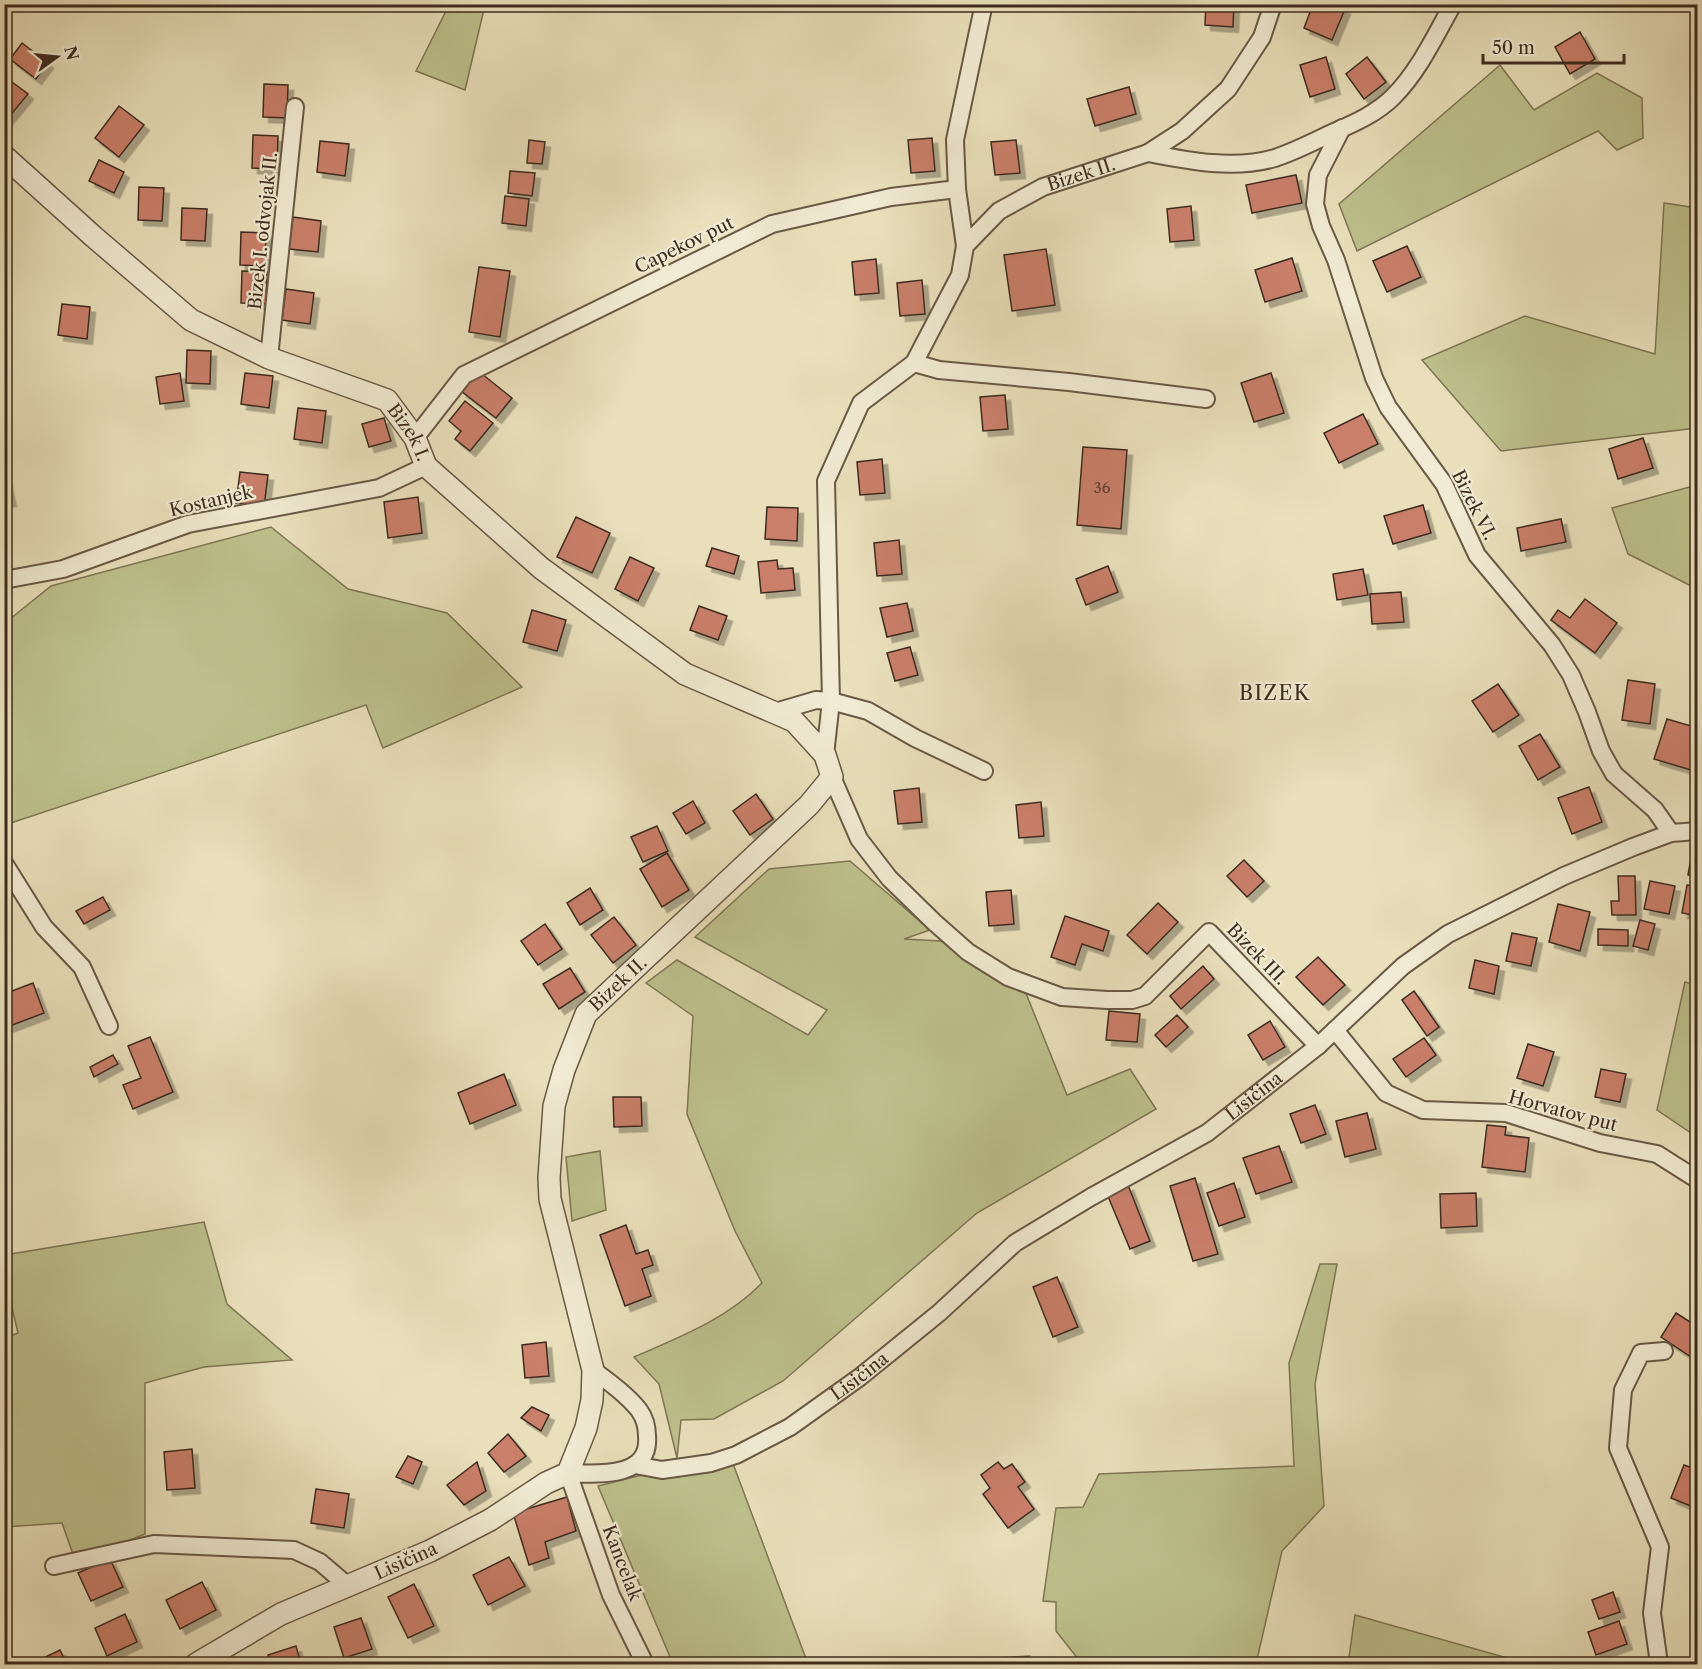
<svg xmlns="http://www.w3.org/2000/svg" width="1702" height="1669" viewBox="0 0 1702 1669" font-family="'Libre Caslon Text',serif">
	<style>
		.green { fill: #bdc08c; stroke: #7e7655; stroke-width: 1.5 }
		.building { fill: #c97f6b; stroke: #3e2c1e; stroke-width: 1.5; filter: url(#shadow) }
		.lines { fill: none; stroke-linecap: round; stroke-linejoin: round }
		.minor-casing { stroke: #695945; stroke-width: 20 }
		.tertiary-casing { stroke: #695945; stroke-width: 24 }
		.minor { stroke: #f1ebd3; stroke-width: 16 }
		.tertiary { stroke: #f1ebd3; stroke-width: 21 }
		.labels { text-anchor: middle; stroke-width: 4.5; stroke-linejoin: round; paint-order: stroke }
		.number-label { font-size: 15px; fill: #614131 }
		.street-label { font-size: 18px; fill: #3e2c1e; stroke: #f1ebd3 }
		.neighbourhood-label { font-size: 20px; letter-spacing: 1.5px; fill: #3e2c1e; stroke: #f1ebd3 }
	</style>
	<defs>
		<filter id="shadow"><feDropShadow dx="5.5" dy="5.5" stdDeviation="0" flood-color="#0004"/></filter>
	</defs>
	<rect width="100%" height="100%" fill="#e9e0bb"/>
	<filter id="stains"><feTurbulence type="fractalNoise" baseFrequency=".00333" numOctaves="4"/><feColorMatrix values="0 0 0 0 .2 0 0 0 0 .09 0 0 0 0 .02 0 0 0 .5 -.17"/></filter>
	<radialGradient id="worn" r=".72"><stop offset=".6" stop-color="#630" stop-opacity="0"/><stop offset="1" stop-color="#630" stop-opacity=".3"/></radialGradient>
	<g class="green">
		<polygon points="449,5 485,5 465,90 416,71"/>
		<polygon points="1500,65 1534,110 1597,73 1642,98 1643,138 1617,150 1598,131 1357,251 1339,204"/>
		<polygon points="1664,203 1697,208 1697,428 1501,451 1422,360 1525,316 1655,354"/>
		<polygon points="1697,485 1698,485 1697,589 1628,554 1612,508"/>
		<polygon points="271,527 348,589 447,613 522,687 383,748 366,705 5,825 5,623 51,586"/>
		<path d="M850 861 930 930 904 939 960 942 1021 981 1067 1095 1130 1069 1156 1109 977 1213 783 1381 714 1419 681 1420 677 1458 659 1384 634 1357C680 1337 727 1319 762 1283L735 1231 687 1114 693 1016 646 983 677 960 808 1035 827 1010 695 937 769 869Z"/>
		<polygon points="1685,982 1697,985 1697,1137 1657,1110"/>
		<polygon points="600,1151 606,1210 572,1221 566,1157"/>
		<polygon points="204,1222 227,1304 292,1360 204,1367 145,1383 145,1534 105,1550 74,1557 62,1523 5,1527 5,1338 18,1333 5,1278 5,1255"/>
		<polygon points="1320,1264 1337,1264 1315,1384 1324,1506 1282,1551 1256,1664 1082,1664 1056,1631 1056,1602 1043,1601 1056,1508 1083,1507 1099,1474 1294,1466 1289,1363"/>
		<polygon points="729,1453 808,1664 673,1664 598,1486"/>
		<polygon points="1355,1615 1529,1664 1348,1664"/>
		<polygon points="1030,1656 1030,1664 893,1664"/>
	</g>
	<g class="building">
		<polygon points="1206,4 1234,4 1233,27 1205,25"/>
		<polygon points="1313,4 1335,4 1345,9 1332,40 1304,28"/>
		<polygon points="1580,32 1595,59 1570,74 1555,47"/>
		<polygon points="22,43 48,63 36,79 10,59"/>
		<polygon points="1326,57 1335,89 1310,97 1300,65"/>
		<polygon points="1367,57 1386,82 1364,99 1346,74"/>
		<polygon points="4,76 28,94 4,123"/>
		<polygon points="264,84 288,85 287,118 263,117"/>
		<polygon points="1129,87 1136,114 1095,126 1087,99"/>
		<polygon points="119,106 144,125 119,157 95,138"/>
		<polygon points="253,135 278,136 277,169 252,168"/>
		<polygon points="932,138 935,171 911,173 908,140"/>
		<polygon points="529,140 545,142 542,164 527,163"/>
		<polygon points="1016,140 1020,173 995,175 991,142"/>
		<polygon points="320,141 349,144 345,176 317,172"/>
		<polygon points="99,160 124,172 114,193 89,181"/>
		<polygon points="510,171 535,173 532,196 508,193"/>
		<polygon points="1296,175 1302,203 1252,213 1246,185"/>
		<polygon points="139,187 164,188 162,221 138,220"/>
		<polygon points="505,196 529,199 526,226 502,223"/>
		<polygon points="1191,206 1194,240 1170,242 1167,209"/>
		<polygon points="182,208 207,209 205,241 181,240"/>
		<polygon points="293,217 321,221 318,252 289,249"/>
		<polygon points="241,232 266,233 265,266 240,265"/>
		<polygon points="1407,246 1421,277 1387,292 1373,261"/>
		<polygon points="1046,249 1055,305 1012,311 1004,255"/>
		<polygon points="1292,258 1302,291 1265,302 1255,270"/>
		<polygon points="876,259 879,293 855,295 852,262"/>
		<polygon points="479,267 510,271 500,337 469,332"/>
		<polygon points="242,271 267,272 266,304 241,303"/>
		<polygon points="922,280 925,314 900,316 897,283"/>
		<polygon points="286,289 314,293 310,324 282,320"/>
		<polygon points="62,304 90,307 87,339 58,335"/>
		<polygon points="187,350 211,351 210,384 186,383"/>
		<polygon points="477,370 512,398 496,418 461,391"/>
		<polygon points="180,373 184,401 160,404 156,377"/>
		<polygon points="245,373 273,376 269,408 241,404"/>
		<polygon points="1271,373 1284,413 1254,422 1241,383"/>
		<polygon points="1005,395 1008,429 983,431 980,397"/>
		<polygon points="465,401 493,423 470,451 455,439 461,431 449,421"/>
		<polygon points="298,408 326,411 322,443 294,439"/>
		<polygon points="1363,414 1378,444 1339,463 1324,433"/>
		<polygon points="384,418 391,441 369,447 362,424"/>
		<polygon points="1643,438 1653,468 1618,479 1609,449"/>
		<polygon points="1083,447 1127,450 1121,529 1077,525"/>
		<polygon points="882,459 885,493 860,495 857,462"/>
		<polygon points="4,470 11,501 4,502"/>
		<polygon points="240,472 268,475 264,507 236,503"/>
		<polygon points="418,497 422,533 388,538 384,502"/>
		<polygon points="1423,505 1431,533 1393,544 1384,516"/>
		<polygon points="767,507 798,508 797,541 765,539"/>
		<polygon points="576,517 610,533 592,573 557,557"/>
		<polygon points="1561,519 1566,542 1521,551 1517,528"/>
		<polygon points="899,540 902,574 877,576 874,543"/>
		<polygon points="712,548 739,556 734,574 706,566"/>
		<polygon points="630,557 654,568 638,601 615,589"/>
		<polygon points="777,560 778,569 793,568 795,590 761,593 758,562"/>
		<polygon points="1108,566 1118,592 1086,605 1076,579"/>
		<polygon points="1363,569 1368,595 1337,600 1333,574"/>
		<polygon points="1401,592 1404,622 1372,624 1370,594"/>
		<polygon points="1585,599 1617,623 1595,653 1551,620 1558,610 1570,618"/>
		<polygon points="907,603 913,631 887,637 880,608"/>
		<polygon points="699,606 727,616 718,640 690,630"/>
		<polygon points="532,610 566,620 557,651 523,642"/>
		<polygon points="910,647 918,675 895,681 887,653"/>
		<polygon points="1628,680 1655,684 1650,724 1622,720"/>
		<polygon points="1498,684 1519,715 1493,732 1472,701"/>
		<polygon points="1667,719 1698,728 1698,747 1691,770 1654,759"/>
		<polygon points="1540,734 1560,767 1538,780 1519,746"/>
		<polygon points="1589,787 1602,822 1572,834 1558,798"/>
		<polygon points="919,788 922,822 898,824 894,791"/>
		<polygon points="756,794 773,819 750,835 733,811"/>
		<polygon points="693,801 705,823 686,834 673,813"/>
		<polygon points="1041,802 1044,836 1019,838 1016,805"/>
		<polygon points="657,826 668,851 643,862 631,837"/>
		<polygon points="1693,847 1698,848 1698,877 1688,875"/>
		<polygon points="667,853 689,890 662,907 640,869"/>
		<polygon points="1244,860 1264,881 1247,897 1227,876"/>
		<polygon points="1618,876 1635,876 1636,915 1612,915 1611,901 1619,901"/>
		<polygon points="1650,881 1675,886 1669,914 1644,909"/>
		<polygon points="1687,885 1698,887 1698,916 1682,913"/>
		<polygon points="590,888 603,910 580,925 567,903"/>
		<polygon points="1011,890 1014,924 989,926 986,892"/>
		<polygon points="103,897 110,910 84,924 76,911"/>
		<polygon points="1158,903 1178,922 1147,954 1127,935"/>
		<polygon points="1558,904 1590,912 1580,951 1549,942"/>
		<polygon points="1065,916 1109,931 1103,951 1082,944 1075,965 1051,957"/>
		<polygon points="614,917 636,945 613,963 591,935"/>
		<polygon points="1640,920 1655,924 1648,950 1633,946"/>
		<polygon points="545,924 562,949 538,965 521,941"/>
		<polygon points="1598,929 1628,930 1628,946 1598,945"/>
		<polygon points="1512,933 1537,938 1531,966 1506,961"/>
		<polygon points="1318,957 1345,985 1323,1005 1296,977"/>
		<polygon points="1475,960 1499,966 1494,994 1469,988"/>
		<polygon points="1203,966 1214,979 1181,1009 1170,996"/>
		<polygon points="570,968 585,992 559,1009 543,984"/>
		<polygon points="33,983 44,1013 7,1027 4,1020 4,994"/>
		<polygon points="1414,991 1439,1027 1427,1036 1402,1000"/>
		<polygon points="1109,1011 1140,1014 1137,1042 1106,1040"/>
		<polygon points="1177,1015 1188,1027 1166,1047 1155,1035"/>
		<polygon points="1270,1021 1285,1047 1263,1060 1248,1035"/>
		<polygon points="150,1037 173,1092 133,1109 123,1085 141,1078 128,1046"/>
		<polygon points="1424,1038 1436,1055 1406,1077 1393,1059"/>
		<polygon points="1528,1044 1554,1052 1543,1086 1517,1078"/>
		<polygon points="113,1055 118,1064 94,1077 90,1067"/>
		<polygon points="1601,1069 1626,1074 1620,1102 1595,1097"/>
		<polygon points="504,1074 516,1105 470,1124 458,1093"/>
		<polygon points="613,1097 641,1097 642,1126 614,1127"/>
		<polygon points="1315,1105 1326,1134 1301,1143 1290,1114"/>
		<polygon points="1367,1113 1376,1149 1345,1157 1336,1121"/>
		<polygon points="1487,1125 1506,1127 1505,1135 1529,1138 1525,1172 1482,1167"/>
		<polygon points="1279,1146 1292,1182 1256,1194 1243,1158"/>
		<polygon points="1195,1178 1218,1254 1193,1261 1170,1186"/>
		<polygon points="1234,1183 1245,1217 1219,1226 1207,1193"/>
		<polygon points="1128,1185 1150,1241 1130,1249 1107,1194"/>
		<polygon points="1476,1193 1477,1226 1441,1228 1440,1194"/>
		<polygon points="626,1225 636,1254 648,1250 653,1265 642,1269 651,1296 625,1306 600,1235"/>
		<polygon points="1057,1277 1078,1327 1053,1337 1033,1287"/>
		<polygon points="1676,1313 1698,1327 1697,1361 1661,1337"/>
		<polygon points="546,1342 549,1376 525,1378 522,1345"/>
		<polygon points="532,1407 549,1415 541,1431 521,1418"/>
		<polygon points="508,1434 526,1456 504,1472 488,1453"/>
		<polygon points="192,1449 195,1488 167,1490 164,1452"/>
		<polygon points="408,1456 422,1462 413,1484 396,1477"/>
		<polygon points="477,1462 486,1491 464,1505 447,1485"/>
		<polygon points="998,1462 1004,1469 1012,1464 1025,1482 1018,1487 1034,1509 1008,1528 983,1494 990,1488 981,1475"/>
		<polygon points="1684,1465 1698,1470 1698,1509 1671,1498"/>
		<polygon points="316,1489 349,1494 344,1528 311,1523"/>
		<polygon points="567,1497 576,1531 545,1542 549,1558 529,1565 513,1513"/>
		<polygon points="509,1557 525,1586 488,1605 473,1575"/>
		<polygon points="110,1559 123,1587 91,1601 78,1573"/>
		<polygon points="202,1582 216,1610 180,1629 166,1600"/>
		<polygon points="414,1584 434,1626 408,1638 388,1597"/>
		<polygon points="1613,1592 1620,1612 1599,1619 1592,1600"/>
		<polygon points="125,1614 137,1642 107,1656 95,1628"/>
		<polygon points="361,1618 372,1649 344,1658 334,1627"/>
		<polygon points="1619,1621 1627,1644 1596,1655 1588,1632"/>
		<polygon points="296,1646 301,1664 271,1664 268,1655"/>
		<polygon points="60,1650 67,1664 31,1664"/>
	</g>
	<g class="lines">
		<g class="minor-casing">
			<g id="minor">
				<polyline points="1342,128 1318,175 1315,204 1321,226 1336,260 1374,378 1388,407 1444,484 1477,555 1552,645 1571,675 1587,712 1601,751 1614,774 1655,810 1671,833"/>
				<path d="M1148 153C1189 161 1234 170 1275 158 1296 151 1315 141 1334 132 1355 123 1377 113 1393 97 1419 71 1435 36 1453 4"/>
				<polyline points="957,189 955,140 983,8"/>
				<polyline points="269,358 295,107"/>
				<polyline points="914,363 939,370 1069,382 1206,399"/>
				<polyline points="415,438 464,375 772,224 891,197 957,189 965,246"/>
				<polyline points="4,580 63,569 188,524 379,488 426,466"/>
				<polyline points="775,712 816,700 831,701 868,711 915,738 984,771"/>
				<path id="s1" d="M825 755 831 701 826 481 861 403 914 363 960 275 965 246 999 211 1043 187 1148 153 1182 131 1228 89 1262 37 1273 4"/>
				<polyline points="832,777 859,839 889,878 934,922 968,952 1008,977 1062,997 1107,1000 1132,1000 1145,996 1209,932 1318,1046 1403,966 1448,934 1564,876 1633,847 1671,833 1698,831"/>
				<polyline points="4,863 44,927 82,967 109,1026"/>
				<polyline points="1335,1030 1386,1093 1423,1110 1506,1113 1600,1143 1657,1154 1698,1180"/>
				<path d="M593 1370C609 1382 626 1394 639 1410 644 1417 647 1427 647 1436 651 1479 596 1474 568 1473L611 1595 645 1664"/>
				<path id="s2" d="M635 1465 662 1470 711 1463 736 1455 790 1427 860 1377 939 1313 1015 1243 1091 1197 1207 1133 1318 1046"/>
				<polyline points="54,1566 154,1544 294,1550 320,1562 348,1586"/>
				<polyline points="1659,1664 1652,1613 1660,1547 1618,1448 1623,1390 1641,1353 1664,1351"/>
			</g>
		</g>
		<g class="tertiary-casing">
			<g id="tertiary">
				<path id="s3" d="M4 156 94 237 191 320 269 358 387 400 415 438 426 466 541 568 685 674 794 721 825 755 832 777 809 805 586 1014 564 1070 554 1106 549 1178 550 1199 593 1370 592 1400 586 1428 568 1473 546 1483 490 1520 430 1551 281 1614 196 1664"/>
			</g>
		</g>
		<use href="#minor" class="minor"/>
		<use href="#tertiary" class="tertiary"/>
	</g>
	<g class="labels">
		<g class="number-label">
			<text x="1102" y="493">36</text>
		</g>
		<g class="street-label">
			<text dy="6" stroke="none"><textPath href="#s1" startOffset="694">Bizek II.</textPath></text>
			<text transform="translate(263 231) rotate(-84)" y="6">Bizek I. odvojak II.</text>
			<text transform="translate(684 245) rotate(-26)" y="6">Capekov put</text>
			<text dy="6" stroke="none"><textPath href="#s3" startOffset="500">Bizek I.</textPath></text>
			<text transform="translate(211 501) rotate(-13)" y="6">Kostanjek</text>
			<text transform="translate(1474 505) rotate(63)" y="6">Bizek VI.</text>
			<text transform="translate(1257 954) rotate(46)" y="6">Bizek III.</text>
			<text transform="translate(618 984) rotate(-43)" y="6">Bizek II.</text>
			<text dy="6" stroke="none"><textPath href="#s2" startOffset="736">Lisičina</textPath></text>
			<text transform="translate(1563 1111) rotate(15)" y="6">Horvatov put</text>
			<text dy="6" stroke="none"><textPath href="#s2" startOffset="250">Lisičina</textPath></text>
			<text transform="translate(406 1561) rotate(-24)" y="6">Lisičina</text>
			<text transform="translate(622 1563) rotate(69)" y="6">Kancelak</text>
		</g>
		<g class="neighbourhood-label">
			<text x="1275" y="700">BIZEK</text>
		</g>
	</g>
	<rect width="1702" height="1669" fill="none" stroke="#e9e0bb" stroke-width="24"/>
	<rect x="6" y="6" width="1690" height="1657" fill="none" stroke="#3e2c1e" stroke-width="3"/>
	<rect x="12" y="12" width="1678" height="1645" fill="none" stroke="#3e2c1e" stroke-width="1.5"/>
	<g transform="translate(57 57) rotate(75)" stroke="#f1ebd3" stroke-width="4.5" paint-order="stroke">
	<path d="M0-4.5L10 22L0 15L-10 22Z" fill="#3e2c1e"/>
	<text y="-9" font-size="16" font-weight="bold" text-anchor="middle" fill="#3e2c1e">N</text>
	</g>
	<path d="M1483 54v9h141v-9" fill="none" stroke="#3e2c1e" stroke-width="3"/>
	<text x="1492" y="54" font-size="18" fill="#3e2c1e" stroke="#f1ebd3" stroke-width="4.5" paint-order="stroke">50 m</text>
	<rect width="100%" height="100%" filter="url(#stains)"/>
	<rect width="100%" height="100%" fill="url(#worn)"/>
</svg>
